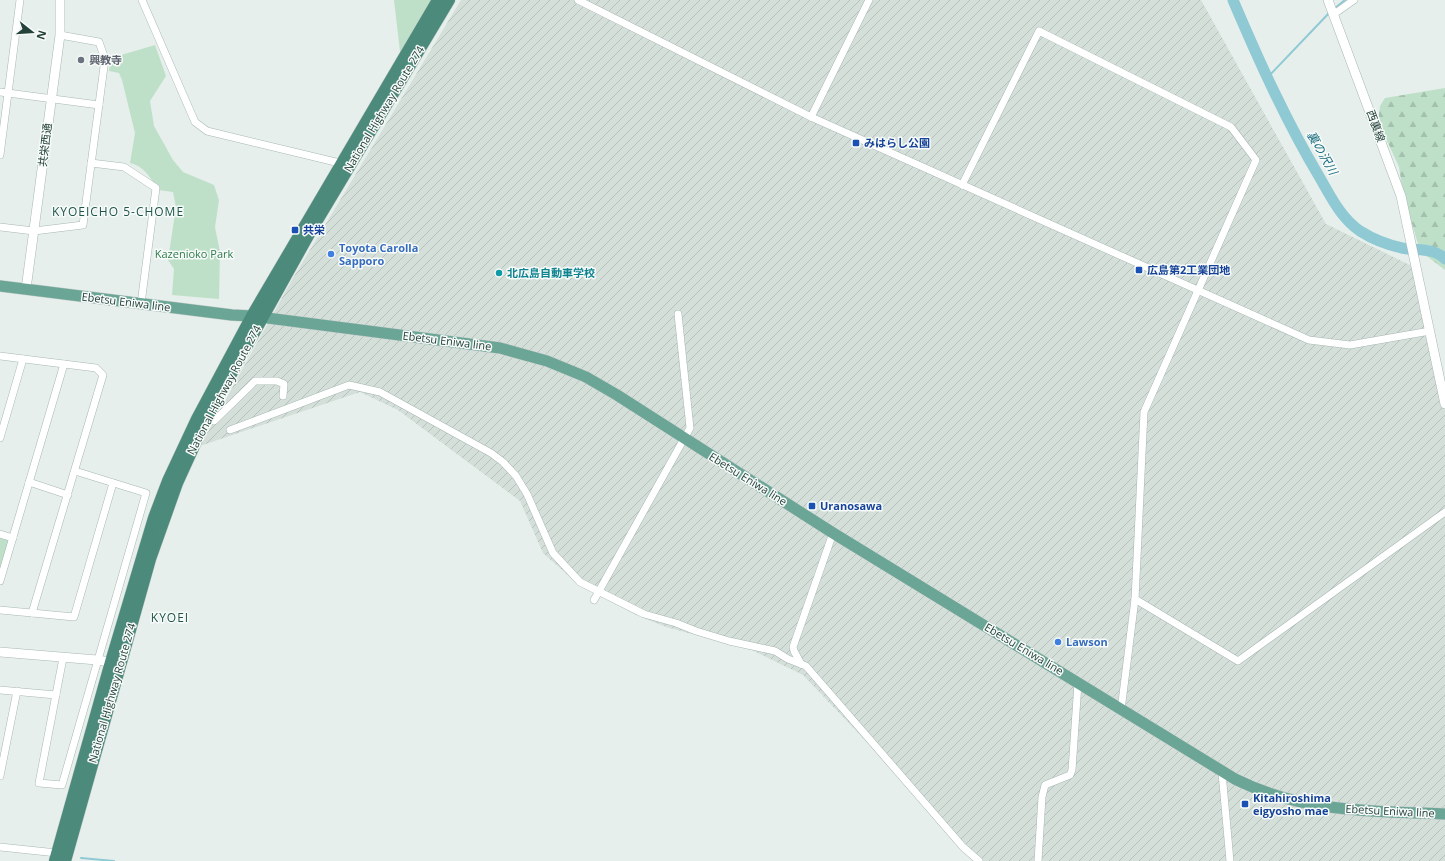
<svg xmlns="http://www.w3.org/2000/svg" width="1445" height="861" viewBox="0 0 1445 861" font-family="'Open Sans','Noto Sans JP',sans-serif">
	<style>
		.industrial { fill: url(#industrial-furrows) }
		.green { fill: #bfe0c8 }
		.forest { fill: url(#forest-firs) }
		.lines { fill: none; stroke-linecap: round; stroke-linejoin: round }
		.stream { stroke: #8ec9d4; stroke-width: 2 }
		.river { stroke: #8ec9d4; stroke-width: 11 }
		.minor-casing { stroke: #a8b8b2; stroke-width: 8 }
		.tertiary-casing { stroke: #a8b8b2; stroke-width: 10 }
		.primary-casing { stroke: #c2cac8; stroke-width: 12 }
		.trunk-casing { stroke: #c2cac8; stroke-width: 13 }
		.minor { stroke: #fff; stroke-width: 7 }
		.tertiary { stroke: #fff; stroke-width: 9 }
		.primary { stroke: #6aa596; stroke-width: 11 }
		.trunk { stroke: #4c8a7c; stroke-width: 12 }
		.worship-dot { fill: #6b7280; stroke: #f7fbf9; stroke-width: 1.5 }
		.transit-dot { fill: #1a4fb4; stroke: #f7fbf9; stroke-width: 1.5 }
		.shop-dot { fill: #3f7fe0; stroke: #f7fbf9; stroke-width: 1.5 }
		.culture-dot { fill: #0f9aa8; stroke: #f7fbf9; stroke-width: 1.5 }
		.labels { text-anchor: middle; stroke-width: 3; stroke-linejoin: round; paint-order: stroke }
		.worship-label { font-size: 11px; font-weight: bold; fill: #5b616d; stroke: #f7fbf9; text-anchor: start }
		.street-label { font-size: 11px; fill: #24423a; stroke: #f7fbf9 }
		.transit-label { font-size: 11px; font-weight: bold; fill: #164399; stroke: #f7fbf9; text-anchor: start }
		.shop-label { font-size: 11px; font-weight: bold; fill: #366cbe; stroke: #f7fbf9; text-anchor: start }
		.park-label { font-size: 11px; fill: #2d7a4b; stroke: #f7fbf9 }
		.culture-label { font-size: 11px; font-weight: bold; fill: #0d838f; stroke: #f7fbf9; text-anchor: start }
		.water-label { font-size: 12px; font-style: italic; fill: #1c6f80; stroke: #f7fbf9 }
		.neighbourhood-label { font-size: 12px; letter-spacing: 1px; fill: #1f5548; stroke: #f7fbf9 }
	</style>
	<defs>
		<pattern id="industrial-furrows" width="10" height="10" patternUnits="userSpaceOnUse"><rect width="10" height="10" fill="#d4dfda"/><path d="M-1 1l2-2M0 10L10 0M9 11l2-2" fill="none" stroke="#b6c1bc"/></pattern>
		<pattern id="forest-firs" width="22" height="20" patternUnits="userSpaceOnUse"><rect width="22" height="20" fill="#bfe0c8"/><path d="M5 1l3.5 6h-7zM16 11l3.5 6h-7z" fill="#a4c1ad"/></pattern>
	</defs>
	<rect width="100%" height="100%" fill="#e6efeb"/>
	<polygon class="industrial" points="461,0 1201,0 1326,224 1416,268 1445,406 1445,861 980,861 803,675 752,650 666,627 634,614 580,586 543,553 520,501 398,410 360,392 200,446 293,278"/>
	<g class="green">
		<polygon points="394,0 438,0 401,60"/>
		<path d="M155 45 166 76 150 101 154 126 173 160 183 172 214 185 219 200 215 227 220 252 219 299 172 295 174 269 168 260 176 207 173 192 158 190C151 178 144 166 130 163L135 133 122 80 119 73 109 71 111 58Z"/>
		<polygon points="0,534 13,538 0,581"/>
	</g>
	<polygon class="forest" points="1445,88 1445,270 1420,251 1403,193 1399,167 1378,121 1380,106 1385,98"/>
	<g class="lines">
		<g class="stream">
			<polyline points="1335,8 1345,0"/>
			<polyline points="1267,78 1330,12"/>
			<polyline points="81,858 114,861"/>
		</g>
		<path class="river" d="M1233 0C1259 61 1286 121 1320 178 1331 197 1341 218 1360 231 1371 238 1388 245 1402 248 1416 251 1434 247 1445 259"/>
		<g class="minor-casing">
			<g id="minor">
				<polyline points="142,0 195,122 207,131 344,164"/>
				<polyline points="578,0 811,117 1309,340 1350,345 1430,331"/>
				<polyline points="1334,14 1354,0"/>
				<polyline points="0,92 99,105"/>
				<polyline points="811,117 869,0"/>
				<polyline points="0,155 20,0"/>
				<polyline points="91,163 124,167 156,188 141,304"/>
				<polyline points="962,185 1039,31 1231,127 1256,160 1144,412 1135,599 1238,661 1445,512"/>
				<polyline points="0,227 34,231 83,225 105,59 99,42 60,35"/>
				<polyline points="0,356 96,368 103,375 32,613"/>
				<polyline points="207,417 214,421 255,381 277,381 284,384 283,396"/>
				<polyline points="230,430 349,385 380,392 491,453 503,462 516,476 527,494 553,553 580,582 644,614 676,623 696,631 729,641 775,651 788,659 806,666 963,847 979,861"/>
				<polyline points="0,438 23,359"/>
				<polyline points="29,482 68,495"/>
				<polyline points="0,534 13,538"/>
				<polyline points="0,581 64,364"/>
				<polyline points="594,600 690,428 678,314"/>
				<polyline points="0,610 74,617 113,483"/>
				<polyline points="63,658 39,783 62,785 146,493 75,471"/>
				<polyline points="801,664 794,651 793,647 833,533"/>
				<polyline points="0,690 56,695"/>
				<polyline points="1121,710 1135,599"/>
				<polyline points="1222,773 1230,861"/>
				<polyline points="0,776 17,691"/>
				<polyline points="0,847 57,853"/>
				<polyline points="1038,861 1042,797 1045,785 1070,775 1072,770 1078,683"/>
			</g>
		</g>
		<g class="tertiary-casing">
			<g id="tertiary">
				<polyline points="1328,0 1401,196 1445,404"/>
				<polyline points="26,289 60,35 60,0"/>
				<polyline points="0,652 97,660 116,663"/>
			</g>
		</g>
		<g class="primary-casing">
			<path id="primary" d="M0 286 232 315 252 316 500 348 547 361 586 377 617 395 833 533 1235 779C1303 813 1372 811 1445 814"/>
		</g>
		<g class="trunk-casing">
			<g id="trunk">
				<polyline points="55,861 111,662 154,518 168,481 197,419 252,316 438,0"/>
				<polyline points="65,861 150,559 177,483 207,417 310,232 449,0"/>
			</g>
		</g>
		<use href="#minor" class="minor"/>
		<use href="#tertiary" class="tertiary"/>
		<use href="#primary" class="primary"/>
		<use href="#trunk" class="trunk"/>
	</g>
	<circle class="worship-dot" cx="81" cy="60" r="4"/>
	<g class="transit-dot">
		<rect x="852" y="139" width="8" height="8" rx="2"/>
		<rect x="291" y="226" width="8" height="8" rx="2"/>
		<rect x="1135" y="266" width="8" height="8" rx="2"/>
		<rect x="808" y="502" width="8" height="8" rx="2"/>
		<rect x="1241" y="800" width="8" height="8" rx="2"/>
	</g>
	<g class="shop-dot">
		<circle cx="331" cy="254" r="4"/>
		<circle cx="1058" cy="642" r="4"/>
	</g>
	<circle class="culture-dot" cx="499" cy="273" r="4"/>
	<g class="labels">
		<g class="worship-label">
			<text x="89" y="64">興教寺</text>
		</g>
		<g class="street-label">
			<text transform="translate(384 109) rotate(-59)" y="4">National Highway Route 274</text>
			<text transform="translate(1376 126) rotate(70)" y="4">西裏線</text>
			<text transform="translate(45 145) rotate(-83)" y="4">共栄西通</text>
			<text transform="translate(126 302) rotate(7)" y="4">Ebetsu Eniwa line</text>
			<text transform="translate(447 341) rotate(7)" y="4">Ebetsu Eniwa line</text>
			<text transform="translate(224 390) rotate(-62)" y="4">National Highway Route 274</text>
			<text transform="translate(748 479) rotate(32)" y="4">Ebetsu Eniwa line</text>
			<text transform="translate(1024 649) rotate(31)" y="4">Ebetsu Eniwa line</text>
			<text transform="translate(112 693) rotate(-74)" y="4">National Highway Route 274</text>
			<text transform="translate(1390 811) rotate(3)" y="4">Ebetsu Eniwa line</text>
		</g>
		<g class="transit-label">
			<text x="864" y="147">みはらし公園</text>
			<text x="303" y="234">共栄</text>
			<text x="1147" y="274">広島第2工業団地</text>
			<text x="820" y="510">Uranosawa</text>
			<text x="1253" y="802">Kitahiroshima<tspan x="1253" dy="13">eigyosho mae</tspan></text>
		</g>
		<g class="shop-label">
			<text x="339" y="252">Toyota Carolla<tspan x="339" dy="13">Sapporo</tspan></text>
			<text x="1066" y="646">Lawson</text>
		</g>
		<g class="park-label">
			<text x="194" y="258">Kazenioko Park</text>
		</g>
		<g class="culture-label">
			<text x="507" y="277">北広島自動車学校</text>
		</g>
		<g class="water-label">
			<text transform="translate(1322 153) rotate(60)" y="4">裏の沢川</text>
		</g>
		<g class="neighbourhood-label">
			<text x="118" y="216">KYOEICHO 5-CHOME</text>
			<text x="170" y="622">KYOEI</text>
		</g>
	</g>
	<g transform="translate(32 32) rotate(107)" stroke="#f7fbf9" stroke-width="3" paint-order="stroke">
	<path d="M0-3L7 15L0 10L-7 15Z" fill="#24423a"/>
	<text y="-6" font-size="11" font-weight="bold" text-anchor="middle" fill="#24423a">N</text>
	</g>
</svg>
